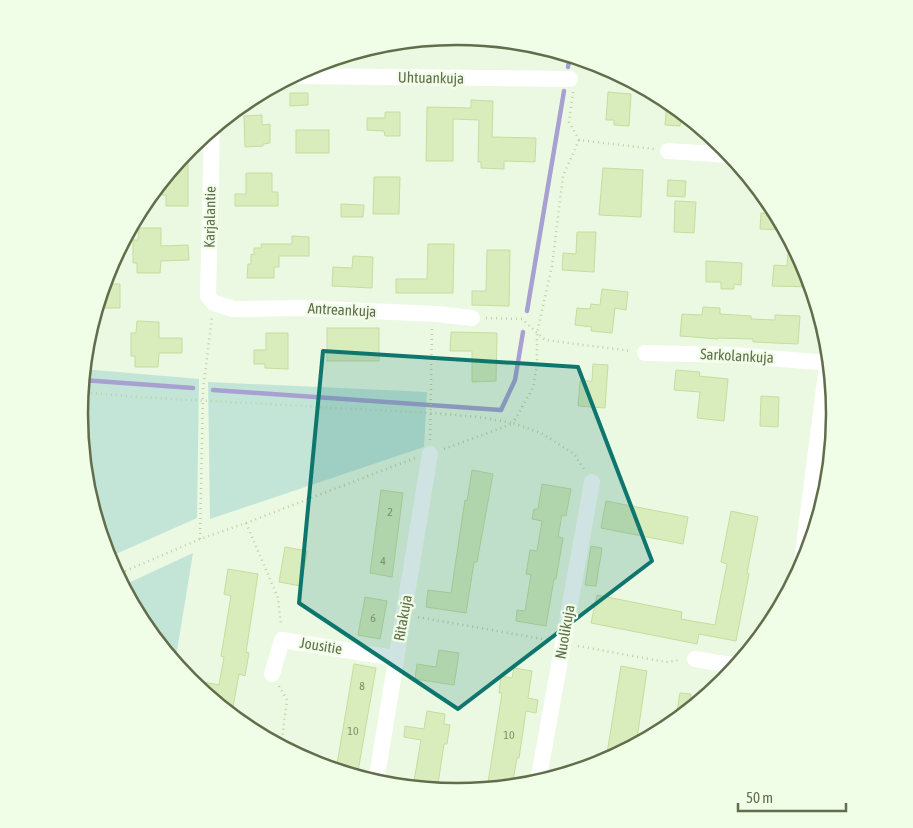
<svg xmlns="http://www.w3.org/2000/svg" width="913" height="828" viewBox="0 0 913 828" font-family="'Asap Condensed',sans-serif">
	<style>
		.green { fill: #c2e5d7 }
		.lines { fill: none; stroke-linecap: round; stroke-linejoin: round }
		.stream { stroke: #a7a0d1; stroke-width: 4.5 }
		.building { fill: #d9ecbc; stroke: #c5dd9e }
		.path { stroke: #bed0a0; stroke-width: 2.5; stroke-dasharray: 1 4; stroke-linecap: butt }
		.minor { stroke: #fff; stroke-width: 16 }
		.tertiary { stroke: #fff; stroke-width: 20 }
		.marked { fill: #0f766e; fill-opacity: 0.2; stroke: #0f766e; stroke-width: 4; stroke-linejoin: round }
		.labels { text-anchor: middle; stroke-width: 4.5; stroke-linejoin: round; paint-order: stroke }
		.number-label { font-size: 12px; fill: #808e67 }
		.street-label { font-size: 15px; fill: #626e4b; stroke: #f0fde7 }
		.rim { fill: none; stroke: #626e4b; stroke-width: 2.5 }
	</style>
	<rect width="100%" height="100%" fill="#ebf9e2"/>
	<g class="green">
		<polygon points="83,369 199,379 197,518 107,558 86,487 79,414"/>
		<polygon points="208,382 427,392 424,447 210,519"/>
		<polygon points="193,553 175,663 142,624 122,586"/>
	</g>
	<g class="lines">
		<g class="stream">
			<polyline points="568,67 570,55"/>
			<polyline points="527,311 564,91"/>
			<polyline points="82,380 193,388"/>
			<polyline points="213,390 501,410 515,380 523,332"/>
		</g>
	</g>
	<g class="building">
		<polygon points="608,92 631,94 629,126 614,125 614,120 606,120"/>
		<polygon points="290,93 308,93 308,105 290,106"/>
		<polygon points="471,100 493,101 492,137 536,138 535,162 504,161 504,169 481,168 481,162 478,162 479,120 453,119 453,161 426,161 427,107 471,108"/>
		<polygon points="667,100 682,112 680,126 665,125"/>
		<polygon points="385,112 400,112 400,136 385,136 384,131 367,130 367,118 385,118"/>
		<polygon points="262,115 262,125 270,124 270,143 263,144 263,146 245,147 244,116"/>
		<rect x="296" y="130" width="33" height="23"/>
		<polygon points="177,162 188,162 188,206 166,206 166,195 150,195"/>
		<polygon points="603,168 643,170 641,217 599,215"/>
		<polygon points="246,173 272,173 272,192 278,192 278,206 235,206 235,194 246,194"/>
		<polygon points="374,177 400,177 399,214 373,214"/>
		<polygon points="668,180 686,181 685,197 667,196"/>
		<polygon points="675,201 696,202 694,233 674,232"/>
		<polygon points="341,204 364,205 363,217 341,217"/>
		<polygon points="761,213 776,214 785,230 760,229"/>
		<polygon points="139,228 161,228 161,246 188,245 189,260 161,261 160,273 137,273 137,263 133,263 133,240 138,240"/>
		<polygon points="577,232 596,232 594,272 562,270 563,253 576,254"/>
		<polygon points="292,236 309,237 309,256 279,256 279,267 274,267 274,278 247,278 248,264 251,264 251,254 254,255 254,248 262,248 261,244 292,244"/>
		<polygon points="428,244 454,244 453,293 396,293 396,279 427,279"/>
		<polygon points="487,250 510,250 509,306 472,305 472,291 486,291"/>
		<polygon points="788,253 797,253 806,270 811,287 772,286 774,265 787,266"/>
		<polygon points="353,256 373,257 372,288 332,286 333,267 352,268"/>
		<polygon points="706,261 742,263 741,285 734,284 734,289 721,289 721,282 706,282"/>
		<polygon points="103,284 120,284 120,308 100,308 100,294"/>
		<polygon points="602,289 628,292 626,310 615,308 612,333 591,331 592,327 575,325 577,308 590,309 591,304 600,305"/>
		<polygon points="703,307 720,308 720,314 751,316 751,319 775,320 775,315 800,316 798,344 753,342 753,339 718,338 718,339 680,336 682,314 702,315"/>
		<polygon points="137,321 159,322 159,338 182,338 182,353 159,353 158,367 135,367 135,356 131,356 131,333 136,333"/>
		<rect x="327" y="328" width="52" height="33"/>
		<polygon points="451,332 497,333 496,381 472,382 472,351 450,351"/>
		<polygon points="266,333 288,333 288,369 265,368 265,364 254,364 254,350 266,350"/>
		<polygon points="593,364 608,365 605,408 578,406 580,381 592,381"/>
		<polygon points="676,370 700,372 699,376 728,379 724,421 697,418 700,392 674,390"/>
		<polygon points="761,396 779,397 778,427 760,426"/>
		<polygon points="472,470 493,474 477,562 474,562 466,613 426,607 428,590 451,593 465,500 467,501"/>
		<polygon points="542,484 571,489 566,516 562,515 558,537 563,538 556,579 554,579 546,626 516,621 517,610 525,611 531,575 526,574 530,550 537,551 542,521 532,519 534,509 538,509"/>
		<polygon points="381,490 403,493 392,577 370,573"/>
		<polygon points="606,501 688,517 683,544 601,528"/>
		<polygon points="731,511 758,517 747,573 749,574 736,641 699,634 697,644 591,623 597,595 682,612 681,619 715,625 727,564 721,562"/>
		<polygon points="591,546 602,548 596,586 585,585"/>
		<polygon points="285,547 307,551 301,586 279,582"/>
		<polygon points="228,569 258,574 246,652 249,653 245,676 239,674 233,707 217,704 188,679 219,685 224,657 221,656 231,596 224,594"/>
		<polygon points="365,597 387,601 380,639 358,635"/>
		<polygon points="439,650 459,653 454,685 415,679 417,664 436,667"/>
		<polygon points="354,664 376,668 357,777 336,770"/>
		<polygon points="621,666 647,671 636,745 606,760"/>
		<polygon points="514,668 532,671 528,698 538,700 536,713 526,711 519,758 517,758 512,786 487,789 502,693 499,693 501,676 512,678"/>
		<polygon points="680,693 691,694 689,710 686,712 677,711"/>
		<polygon points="427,711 445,714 444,724 450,725 447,744 444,744 438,784 435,784 434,790 413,787 421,740 404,737 405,726 424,729"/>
	</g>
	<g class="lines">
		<g class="path">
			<polyline points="573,92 569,122 579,140 654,149"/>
			<polyline points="579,140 563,176 552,266 537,333 537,365 533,388 513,423 541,433 574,454 584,469"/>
			<polyline points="486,318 522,319 545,340 631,351"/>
			<polyline points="823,348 825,334"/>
			<polyline points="81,392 137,397 432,413 478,417 513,423"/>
			<polyline points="430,440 432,328"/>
			<polyline points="444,449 512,424"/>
			<polyline points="246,523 278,598 281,626"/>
			<polyline points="200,539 203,390 212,317"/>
			<polyline points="116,575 200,539 246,523 415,458"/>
			<polyline points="781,604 792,571"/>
			<polyline points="418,617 548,640"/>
			<polyline points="578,646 666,662 681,660"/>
			<polyline points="279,686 287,700 281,746"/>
		</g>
		<g class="minor">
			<polyline points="292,76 570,79"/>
			<polyline points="212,128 208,296 214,303 233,309 300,308 437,314 472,318"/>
			<polyline points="668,151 730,155"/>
			<polyline points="645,353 733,355 829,363"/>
			<polyline points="695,659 736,666"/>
			<polyline points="272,674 282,640 395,658"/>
			<polyline points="376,782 430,454"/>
			<polyline points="538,782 592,482"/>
		</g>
		<polyline class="tertiary" points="804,561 829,365"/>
	</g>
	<path class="marked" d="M323 351 578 367 652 561 458 709 299 603Z"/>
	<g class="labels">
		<g class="number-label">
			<text x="390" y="516">2</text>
			<text x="383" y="565">4</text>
			<text x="373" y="622">6</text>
			<text x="362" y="690">8</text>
			<text x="353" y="735">10</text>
			<text x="509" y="739">10</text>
		</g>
		<g class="street-label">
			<text transform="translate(431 78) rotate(1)" y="5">Uhtuankuja</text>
			<text transform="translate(210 217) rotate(-89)" y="5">Karjalantie</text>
			<text transform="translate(342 310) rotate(3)" y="5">Antreankuja</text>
			<text transform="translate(737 356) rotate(3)" y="5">Sarkolankuja</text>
			<text transform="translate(403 618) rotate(-80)" y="5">Ritakuja</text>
			<text transform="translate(565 632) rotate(-80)" y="5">Nuolikuja</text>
			<text transform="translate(321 646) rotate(9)" y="5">Jousitie</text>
		</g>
	</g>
	<path d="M0 0H913V828H0ZM88 414a369 369 0 1 1 738 0a369 369 0 1 1-738 0Z" fill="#f0fde7" fill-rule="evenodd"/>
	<path class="rim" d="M88 414a369 369 0 1 1 738 0a369 369 0 1 1-738 0Z"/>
	<path d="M738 803v8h108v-8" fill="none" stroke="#626e4b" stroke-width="2.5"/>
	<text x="746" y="803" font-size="15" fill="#626e4b" stroke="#f0fde7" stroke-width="4" paint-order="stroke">50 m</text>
</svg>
